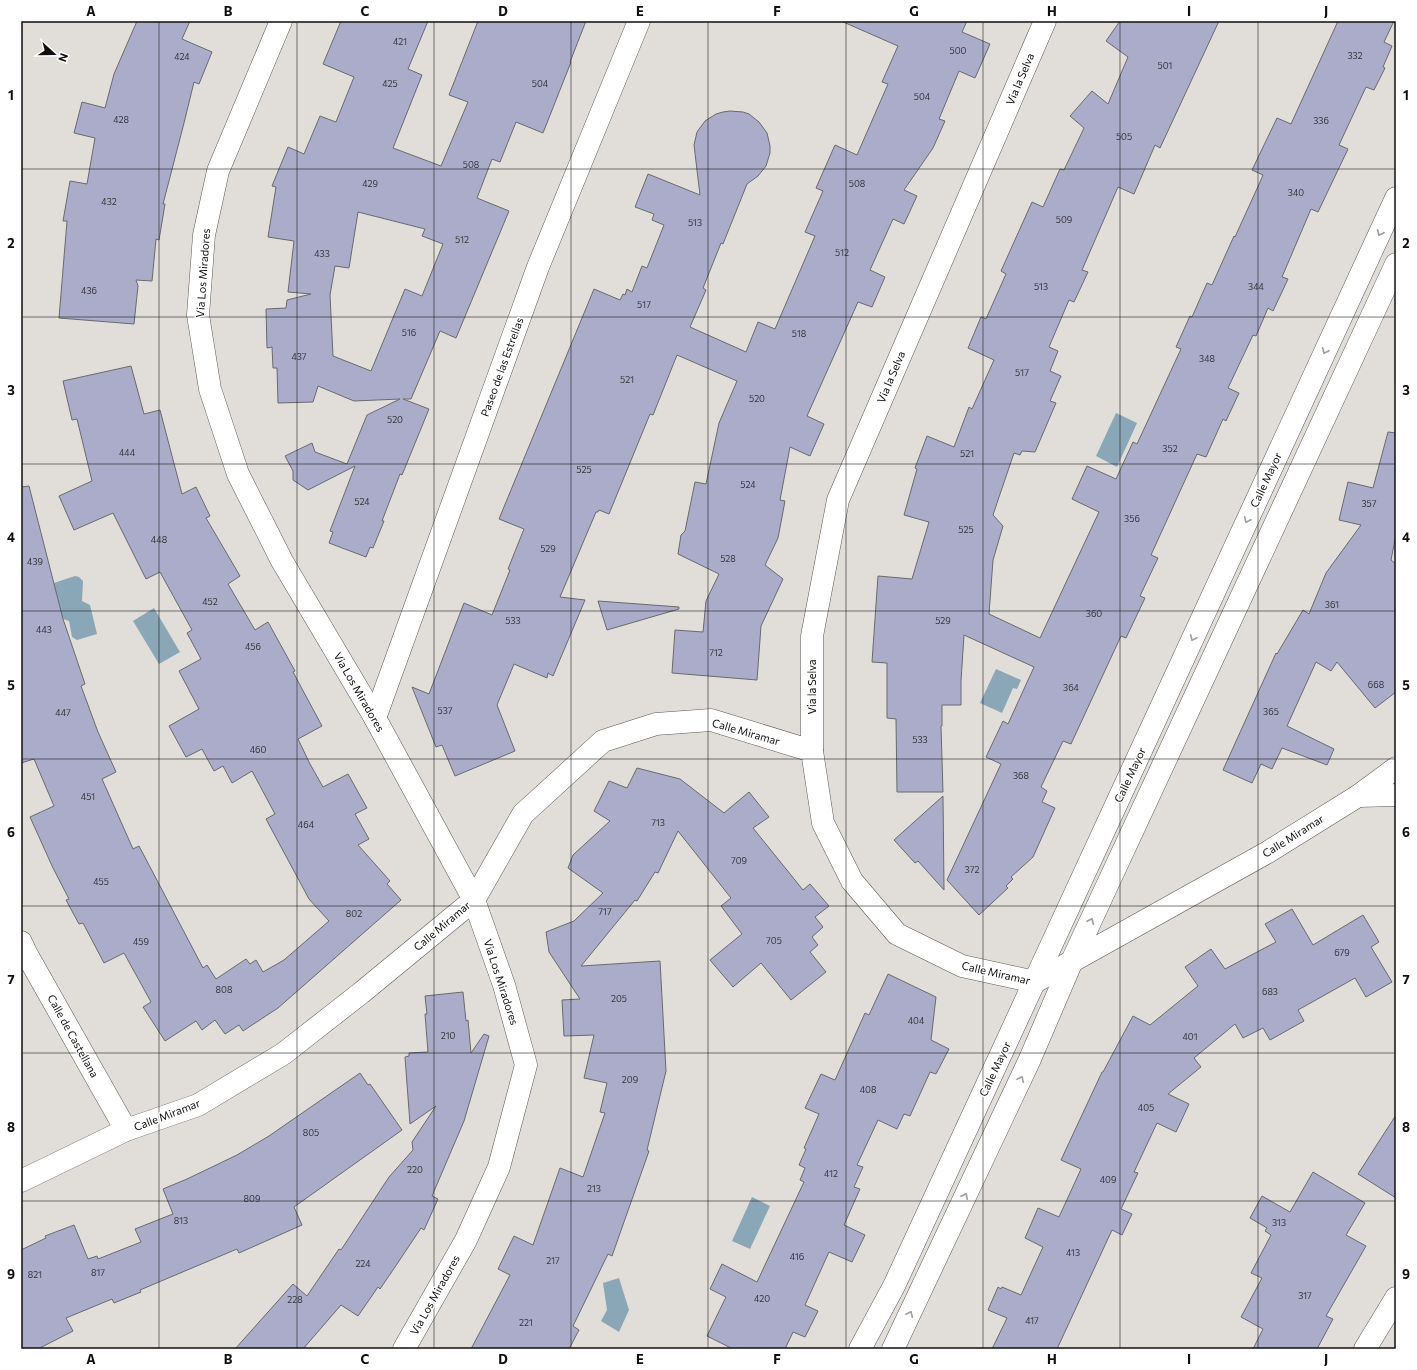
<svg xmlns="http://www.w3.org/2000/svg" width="1417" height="1370" viewBox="0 0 1417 1370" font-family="Commissioner,sans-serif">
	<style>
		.water { fill: #8aa7b8 }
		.building { fill: #abacc9; stroke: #696a6e; fill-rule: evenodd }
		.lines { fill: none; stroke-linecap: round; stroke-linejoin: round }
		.street-casing { stroke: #5e5b57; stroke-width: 23 }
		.secondary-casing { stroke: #5e5b57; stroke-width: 23 }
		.street { stroke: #fff; stroke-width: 22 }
		.secondary { stroke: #fff; stroke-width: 22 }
		.oneway { stroke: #9f9f9f }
		.grid { fill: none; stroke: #100f0e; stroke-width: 1; stroke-opacity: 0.55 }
		.labels { text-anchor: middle; stroke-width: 3; stroke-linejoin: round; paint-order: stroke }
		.number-label { font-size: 9px; fill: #37363d }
		.street-label { font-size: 11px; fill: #100f0e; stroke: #fff }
		.neatline { fill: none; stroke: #100f0e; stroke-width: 1.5 }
		.grid-label { font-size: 13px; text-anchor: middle; font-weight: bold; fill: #100f0e }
	</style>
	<rect width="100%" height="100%" fill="#e1ded9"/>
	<g class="water">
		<polygon points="1116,413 1137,423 1117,467 1096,456"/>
		<polygon points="75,576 79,577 83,581 82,601 90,605 97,634 77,640 72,637 69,621 63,619 61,613 58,614 51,584"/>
		<polygon points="154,608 180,652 159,664 133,621"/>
		<polygon points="996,669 1021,680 1017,689 1013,688 1002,713 980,703"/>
		<polygon points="752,1197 770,1206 750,1249 732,1241"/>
		<polygon points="619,1278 629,1310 619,1332 601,1321 607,1310 603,1283"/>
	</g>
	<g class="building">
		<polygon points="137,21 190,21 182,39 212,52 199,84 194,82 184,123 163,204 165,204 159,240 156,239 152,281 136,280 138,286 134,324 59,318 67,221 63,221 70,181 87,184 95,138 74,133 82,102 105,108 114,74"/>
		<path d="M341 21H428L408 69 422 75 393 148 441 166 468 102 449 95 478 21H586L570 62H571L543 133 516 122 500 162 492 159 477 198 509 211 456 338 440 331 411 399H403L429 409 402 475 400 474 382 521H384L373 548 370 547 366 557 329 543 333 532 330 531 355 466 308 490 293 480V471L285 456 312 443 315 452 347 464 367 415 400 399 354 401 318 386 313 402 278 403 277 368H273L272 347 267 348 266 309 286 308 287 300 311 294 288 292 294 241 268 237 276 187 272 186 288 147 304 154 320 116 336 122 354 77 323 64ZM358 212 425 229 422 236 443 244 422 296 405 289 371 371 333 356 330 295 335 266 349 268Z"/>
		<polygon points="841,21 967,21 962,32 990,44 975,78 959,71 939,119 945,121 933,148 904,190 917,196 904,224 893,219 870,270 885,277 872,307 858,302 807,416 824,424 810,456 790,447 780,500 785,501 778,538 765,565 783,579 761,626 757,680 672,673 675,630 703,632 706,601 719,574 678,554 681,535 685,531 695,482 706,484 719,423 737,381 677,355 653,415 650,414 609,514 599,510 598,512 596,512 560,597 585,600 553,676 548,673 547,678 514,664 497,705 515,751 455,776 442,745 436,747 412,687 429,694 464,603 492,615 510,570 508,569 524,529 499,519 594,289 620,300 623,294 625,295 627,289 632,292 642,266 647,268 664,225 652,220 654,214 635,207 648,174 700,195 694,145 697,132 705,121 716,114 723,112 730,111 743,112 749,114 759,122 767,133 770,146 770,153 766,166 758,176 747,184 723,244 721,243 703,288 706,290 690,327 746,352 758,322 775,329 815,236 805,232 823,191 816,188 835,145 857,155 888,84 882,82 898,46"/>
		<polygon points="1120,21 1219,21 1160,148 1155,145 1134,194 1118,187 1082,270 1088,272 1074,302 1069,300 1049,347 1058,351 1050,371 1061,376 1050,401 1056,403 1035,452 1022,451 1020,455 1014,453 998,500 993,515 1003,526 993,560 989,614 1040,638 1099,512 1072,499 1087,466 1116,479 1133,442 1137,444 1181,349 1176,347 1190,316 1192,317 1207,283 1212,285 1234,236 1235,237 1260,182 1263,175 1252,170 1277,118 1291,124 1338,21 1394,21 1384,42 1392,46 1383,67 1385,68 1374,90 1366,87 1339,145 1348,149 1318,212 1311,209 1282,277 1288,279 1273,311 1268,308 1256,336 1253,335 1228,388 1239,393 1226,421 1223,419 1206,457 1197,454 1151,555 1158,558 1140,596 1145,598 1126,638 1121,636 1071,744 1063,741 1041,787 1047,791 1042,802 1055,808 1033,857 1011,877 1013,879 1006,886 1008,888 979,915 947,880 1001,764 986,757 1003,721 1008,724 1034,667 964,635 961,681 961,705 942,705 942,726 941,726 943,792 897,792 896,719 887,718 887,663 872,662 878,576 912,579 929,522 904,515 917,469 915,468 927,436 954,447 969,407 972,409 994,360 968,348 981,317 986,319 1006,274 1001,271 1032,202 1043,207 1060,169 1064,170 1084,128 1070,116 1092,91 1108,104 1128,57 1106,41"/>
		<polygon points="131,366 144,414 160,410 182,494 196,487 210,516 206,518 240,576 228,584 255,630 268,622 295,671 293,672 322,726 298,739 310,764 323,787 348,774 367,808 355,814 369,839 358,845 390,881 387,884 401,900 278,1008 243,1031 239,1025 225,1034 215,1020 202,1030 196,1021 165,1041 143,1007 151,1002 124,953 104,963 83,923 79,924 66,900 69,899 53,868 30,817 54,806 34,759 21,763 21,487 29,486 63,619 85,684 81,686 98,732 116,772 102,779 133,849 139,846 203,968 207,965 216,979 246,959 250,964 256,960 263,972 284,960 329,921 309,899 266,819 275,814 252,771 232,783 223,766 214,771 202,749 186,757 169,726 199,709 179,671 201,659 187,633 192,630 160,572 146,579 113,513 74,530 59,496 92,481 77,419 72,420 63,381"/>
		<polygon points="1388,432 1396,433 1396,535 1391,560 1396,564 1396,692 1375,708 1337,662 1331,671 1316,662 1287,726 1334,749 1327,765 1282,748 1272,769 1261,764 1252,783 1223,770 1276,653 1277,654 1303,610 1309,614 1326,573 1361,525 1339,520 1348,482 1373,488"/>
		<polygon points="598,601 679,607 679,609 607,630"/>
		<polygon points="637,768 680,779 724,813 749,792 769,817 753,828 803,890 810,884 829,906 815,917 823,927 812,937 818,945 810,952 826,972 791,1000 761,963 733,987 710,960 742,934 721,906 731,898 678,831 658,873 655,872 637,901 635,900 581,966 660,961 666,1071 647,1150 649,1151 612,1256 608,1254 573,1326 579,1330 569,1349 471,1349 510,1275 498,1269 514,1236 533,1245 560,1168 583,1177 605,1113 600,1112 607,1083 584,1078 594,1035 564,1036 562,1000 580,999 549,952 546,932 574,921 603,893 568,868 573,855 610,821 594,811 609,781 627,788"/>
		<polygon points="943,796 944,890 918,861 915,863 894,840"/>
		<polygon points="1292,909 1313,945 1363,915 1379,942 1371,947 1392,982 1366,997 1355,978 1298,1010 1304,1021 1270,1040 1263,1028 1243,1038 1235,1024 1194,1058 1201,1067 1168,1094 1189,1104 1176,1132 1157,1123 1134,1172 1138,1173 1121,1209 1132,1214 1122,1235 1112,1230 1057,1349 992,1349 1007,1318 988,1310 998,1287 1001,1289 1002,1287 1021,1295 1043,1247 1025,1238 1038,1208 1059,1217 1081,1169 1061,1160 1102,1072 1103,1072 1133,1016 1150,1025 1198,986 1185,967 1211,949 1225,969 1276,942 1265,924"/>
		<polygon points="888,974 936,997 931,1040 949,1049 936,1074 930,1072 910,1116 904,1114 897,1129 878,1120 857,1165 863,1167 854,1187 860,1189 844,1225 865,1235 852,1262 829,1252 805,1305 818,1311 805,1337 793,1332 785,1349 733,1349 707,1336 726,1297 710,1289 722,1264 757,1282 804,1182 800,1180 805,1168 799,1165 806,1149 804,1148 819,1114 805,1108 821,1074 835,1080 865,1013 869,1015"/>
		<polygon points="463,992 466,1021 468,1020 471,1053 484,1034 489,1036 464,1121 432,1196 438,1199 424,1230 421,1228 395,1267 380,1289 378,1287 358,1316 341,1305 303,1349 235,1349 293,1284 307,1296 339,1249 341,1250 389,1177 413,1150 412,1142 436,1106 410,1124 405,1057 409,1056 409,1053 428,1052 425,1014 427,1014 425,996"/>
		<polygon points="360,1073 368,1085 370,1084 402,1130 294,1207 302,1225 239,1253 237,1249 140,1290 141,1292 114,1303 112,1299 66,1318 73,1331 38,1349 21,1349 21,1250 46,1238 45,1236 74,1225 88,1259 97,1256 98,1259 141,1242 135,1229 173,1214 163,1189 187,1179 237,1155 269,1136"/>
		<polygon points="1396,1115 1396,1198 1358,1174"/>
		<polygon points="1313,1172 1365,1203 1346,1235 1366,1246 1326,1316 1333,1319 1317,1349 1253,1349 1263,1329 1241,1317 1262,1278 1251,1273 1271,1235 1265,1231 1267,1228 1250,1218 1262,1196 1290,1212"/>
	</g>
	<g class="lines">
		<g class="street-casing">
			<g id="street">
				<polyline points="281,21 218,171 204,235 198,315 210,389 238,474 282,561 375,718 474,900 504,985 526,1065 499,1167 466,1240 404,1349"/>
				<polyline points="375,718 538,267 639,21"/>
				<polyline points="812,751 812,636 838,500 1045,21"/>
				<polyline points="1358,796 1396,795"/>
				<polyline points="21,942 26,953 126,1130"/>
				<polyline points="21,1181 126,1130 198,1105 283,1054 361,993 474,900 523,814 603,741 656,724 711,720 812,751 823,823 852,881 897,934 962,966 1035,982 1268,852 1358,796 1396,768"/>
				<polyline points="1365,1349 1396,1298"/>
			</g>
		</g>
		<g class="secondary-casing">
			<g id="secondary">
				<polyline points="860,1349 894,1286 1396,198"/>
				<polyline points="893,1349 1030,1059 1072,961 1396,264"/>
			</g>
		</g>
		<use href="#street" class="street"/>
		<use href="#secondary" class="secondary"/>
	</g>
	<defs><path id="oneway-chevron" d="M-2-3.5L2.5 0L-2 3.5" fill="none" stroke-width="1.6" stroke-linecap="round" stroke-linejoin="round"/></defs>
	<g class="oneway">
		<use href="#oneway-chevron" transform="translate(1380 233) rotate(115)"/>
		<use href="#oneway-chevron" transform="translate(1325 351) rotate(115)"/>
		<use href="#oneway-chevron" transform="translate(1247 520) rotate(115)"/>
		<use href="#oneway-chevron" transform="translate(1193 638) rotate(115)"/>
		<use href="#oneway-chevron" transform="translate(1091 921) rotate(-65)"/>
		<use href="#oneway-chevron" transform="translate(1021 1079) rotate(-65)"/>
		<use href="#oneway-chevron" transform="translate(965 1196) rotate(-65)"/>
		<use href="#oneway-chevron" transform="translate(910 1314) rotate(-65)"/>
	</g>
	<path class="grid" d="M159 21V1349M297 21V1349M434 21V1349M571 21V1349M708 21V1349M846 21V1349M983 21V1349M1120 21V1349M1258 21V1349M21 169H1396M21 317H1396M21 464H1396M21 611H1396M21 759H1396M21 906H1396M21 1053H1396M21 1201H1396"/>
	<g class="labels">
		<g class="number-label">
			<text x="400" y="45">421</text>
			<text x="958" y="54">500</text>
			<text x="1355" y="59">332</text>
			<text x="182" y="60">424</text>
			<text x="1165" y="69">501</text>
			<text x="390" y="87">425</text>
			<text x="540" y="87">504</text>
			<text x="922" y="100">504</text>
			<text x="121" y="123">428</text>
			<text x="1321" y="124">336</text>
			<text x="1124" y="140">505</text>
			<text x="471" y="168">508</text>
			<text x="370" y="187">429</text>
			<text x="857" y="187">508</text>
			<text x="1296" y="196">340</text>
			<text x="109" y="205">432</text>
			<text x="1064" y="223">509</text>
			<text x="695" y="226">513</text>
			<text x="462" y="243">512</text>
			<text x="842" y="256">512</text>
			<text x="322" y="257">433</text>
			<text x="1041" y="290">513</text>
			<text x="1256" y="290">344</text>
			<text x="89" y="294">436</text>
			<text x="644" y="308">517</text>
			<text x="409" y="336">516</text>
			<text x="799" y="337">518</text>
			<text x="299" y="360">437</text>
			<text x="1207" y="362">348</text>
			<text x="1022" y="376">517</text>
			<text x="627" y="383">521</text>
			<text x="757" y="402">520</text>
			<text x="395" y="423">520</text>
			<text x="1170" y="452">352</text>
			<text x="127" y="456">444</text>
			<text x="967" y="457">521</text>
			<text x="584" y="473">525</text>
			<text x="748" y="488">524</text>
			<text x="362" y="505">524</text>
			<text x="1369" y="507">357</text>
			<text x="1132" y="522">356</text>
			<text x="966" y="533">525</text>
			<text x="159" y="543">448</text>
			<text x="548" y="552">529</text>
			<text x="728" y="562">528</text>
			<text x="35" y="565">439</text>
			<text x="210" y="605">452</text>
			<text x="1332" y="608">361</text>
			<text x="1094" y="617">360</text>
			<text x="513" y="624">533</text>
			<text x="943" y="624">529</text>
			<text x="44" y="633">443</text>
			<text x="253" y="650">456</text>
			<text x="716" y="656">712</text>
			<text x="1376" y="688">668</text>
			<text x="1071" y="691">364</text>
			<text x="445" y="714">537</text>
			<text x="1271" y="715">365</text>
			<text x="63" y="716">447</text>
			<text x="920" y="743">533</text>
			<text x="258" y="753">460</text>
			<text x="1021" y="779">368</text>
			<text x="88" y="800">451</text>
			<text x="658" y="826">713</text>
			<text x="306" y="828">464</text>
			<text x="739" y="864">709</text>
			<text x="972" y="873">372</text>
			<text x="101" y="885">455</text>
			<text x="605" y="915">717</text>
			<text x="354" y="917">802</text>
			<text x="774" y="944">705</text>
			<text x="141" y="945">459</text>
			<text x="1342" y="956">679</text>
			<text x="224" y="993">808</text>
			<text x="1270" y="995">683</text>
			<text x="619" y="1002">205</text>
			<text x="916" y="1024">404</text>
			<text x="448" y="1039">210</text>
			<text x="1190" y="1040">401</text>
			<text x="630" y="1083">209</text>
			<text x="868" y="1093">408</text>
			<text x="1146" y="1111">405</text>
			<text x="311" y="1136">805</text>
			<text x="415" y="1173">220</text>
			<text x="831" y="1177">412</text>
			<text x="1108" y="1183">409</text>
			<text x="594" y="1192">213</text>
			<text x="252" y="1202">809</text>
			<text x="181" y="1224">813</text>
			<text x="1279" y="1226">313</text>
			<text x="1073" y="1256">413</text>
			<text x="797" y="1260">416</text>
			<text x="553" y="1264">217</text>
			<text x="363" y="1267">224</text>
			<text x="98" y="1276">817</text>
			<text x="35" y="1278">821</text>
			<text x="1305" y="1299">317</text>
			<text x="762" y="1302">420</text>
			<text x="295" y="1303">228</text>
			<text x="1032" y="1324">417</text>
			<text x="526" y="1326">221</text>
		</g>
		<g class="street-label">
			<text transform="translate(1020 79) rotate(-67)" y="4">Via la Selva</text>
			<text transform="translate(203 273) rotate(-86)" y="4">Via Los Miradores</text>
			<text transform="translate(502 367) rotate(-70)" y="4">Paseo de las Estrellas</text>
			<text transform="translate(891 377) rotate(-67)" y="4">Via la Selva</text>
			<text transform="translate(1266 480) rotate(-65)" y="4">Calle Mayor</text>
			<text transform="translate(812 687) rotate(-90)" y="4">Via la Selva</text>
			<text transform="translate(359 692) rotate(60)" y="4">Via Los Miradores</text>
			<text transform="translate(746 732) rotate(16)" y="4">Calle Miramar</text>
			<text transform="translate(1130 775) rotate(-65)" y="4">Calle Mayor</text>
			<text transform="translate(1293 836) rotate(-32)" y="4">Calle Miramar</text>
			<text transform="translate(442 926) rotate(-40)" y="4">Calle Miramar</text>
			<text transform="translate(996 973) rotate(13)" y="4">Calle Miramar</text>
			<text transform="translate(501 982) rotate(72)" y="4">Via Los Miradores</text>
			<text transform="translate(73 1036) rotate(61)" y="4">Calle de Castellana</text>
			<text transform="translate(995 1069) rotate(-65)" y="4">Calle Mayor</text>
			<text transform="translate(167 1115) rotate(-21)" y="4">Calle Miramar</text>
			<text transform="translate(435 1295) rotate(-61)" y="4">Via Los Miradores</text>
		</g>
	</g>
	<rect width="1417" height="1370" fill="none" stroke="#ffffff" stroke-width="44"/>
	<g transform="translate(54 54) rotate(111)" stroke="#ffffff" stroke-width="3" paint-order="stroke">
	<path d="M0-3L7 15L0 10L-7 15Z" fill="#100f0e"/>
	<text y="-6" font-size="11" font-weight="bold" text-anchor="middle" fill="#100f0e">N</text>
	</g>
	<rect x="22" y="22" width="1373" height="1326" class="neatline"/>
	<g class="grid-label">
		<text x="91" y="16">A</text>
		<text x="228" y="16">B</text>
		<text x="365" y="16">C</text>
		<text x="503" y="16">D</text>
		<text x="640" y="16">E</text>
		<text x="777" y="16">F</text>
		<text x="914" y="16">G</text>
		<text x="1052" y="16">H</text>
		<text x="1189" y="16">I</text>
		<text x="1326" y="16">J</text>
		<text x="11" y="100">1</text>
		<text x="1406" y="100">1</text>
		<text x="11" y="248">2</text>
		<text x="1406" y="248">2</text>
		<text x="11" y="395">3</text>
		<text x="1406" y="395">3</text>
		<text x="11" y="542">4</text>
		<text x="1406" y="542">4</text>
		<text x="11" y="690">5</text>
		<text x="1406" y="690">5</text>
		<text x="11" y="837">6</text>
		<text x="1406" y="837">6</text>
		<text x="11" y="984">7</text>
		<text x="1406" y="984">7</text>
		<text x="11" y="1132">8</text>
		<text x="1406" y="1132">8</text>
		<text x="11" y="1279">9</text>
		<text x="1406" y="1279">9</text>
		<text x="91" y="1364">A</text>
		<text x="228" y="1364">B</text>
		<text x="365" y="1364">C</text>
		<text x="503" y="1364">D</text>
		<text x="640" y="1364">E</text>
		<text x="777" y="1364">F</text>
		<text x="914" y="1364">G</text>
		<text x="1052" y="1364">H</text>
		<text x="1189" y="1364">I</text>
		<text x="1326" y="1364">J</text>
	</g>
</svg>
